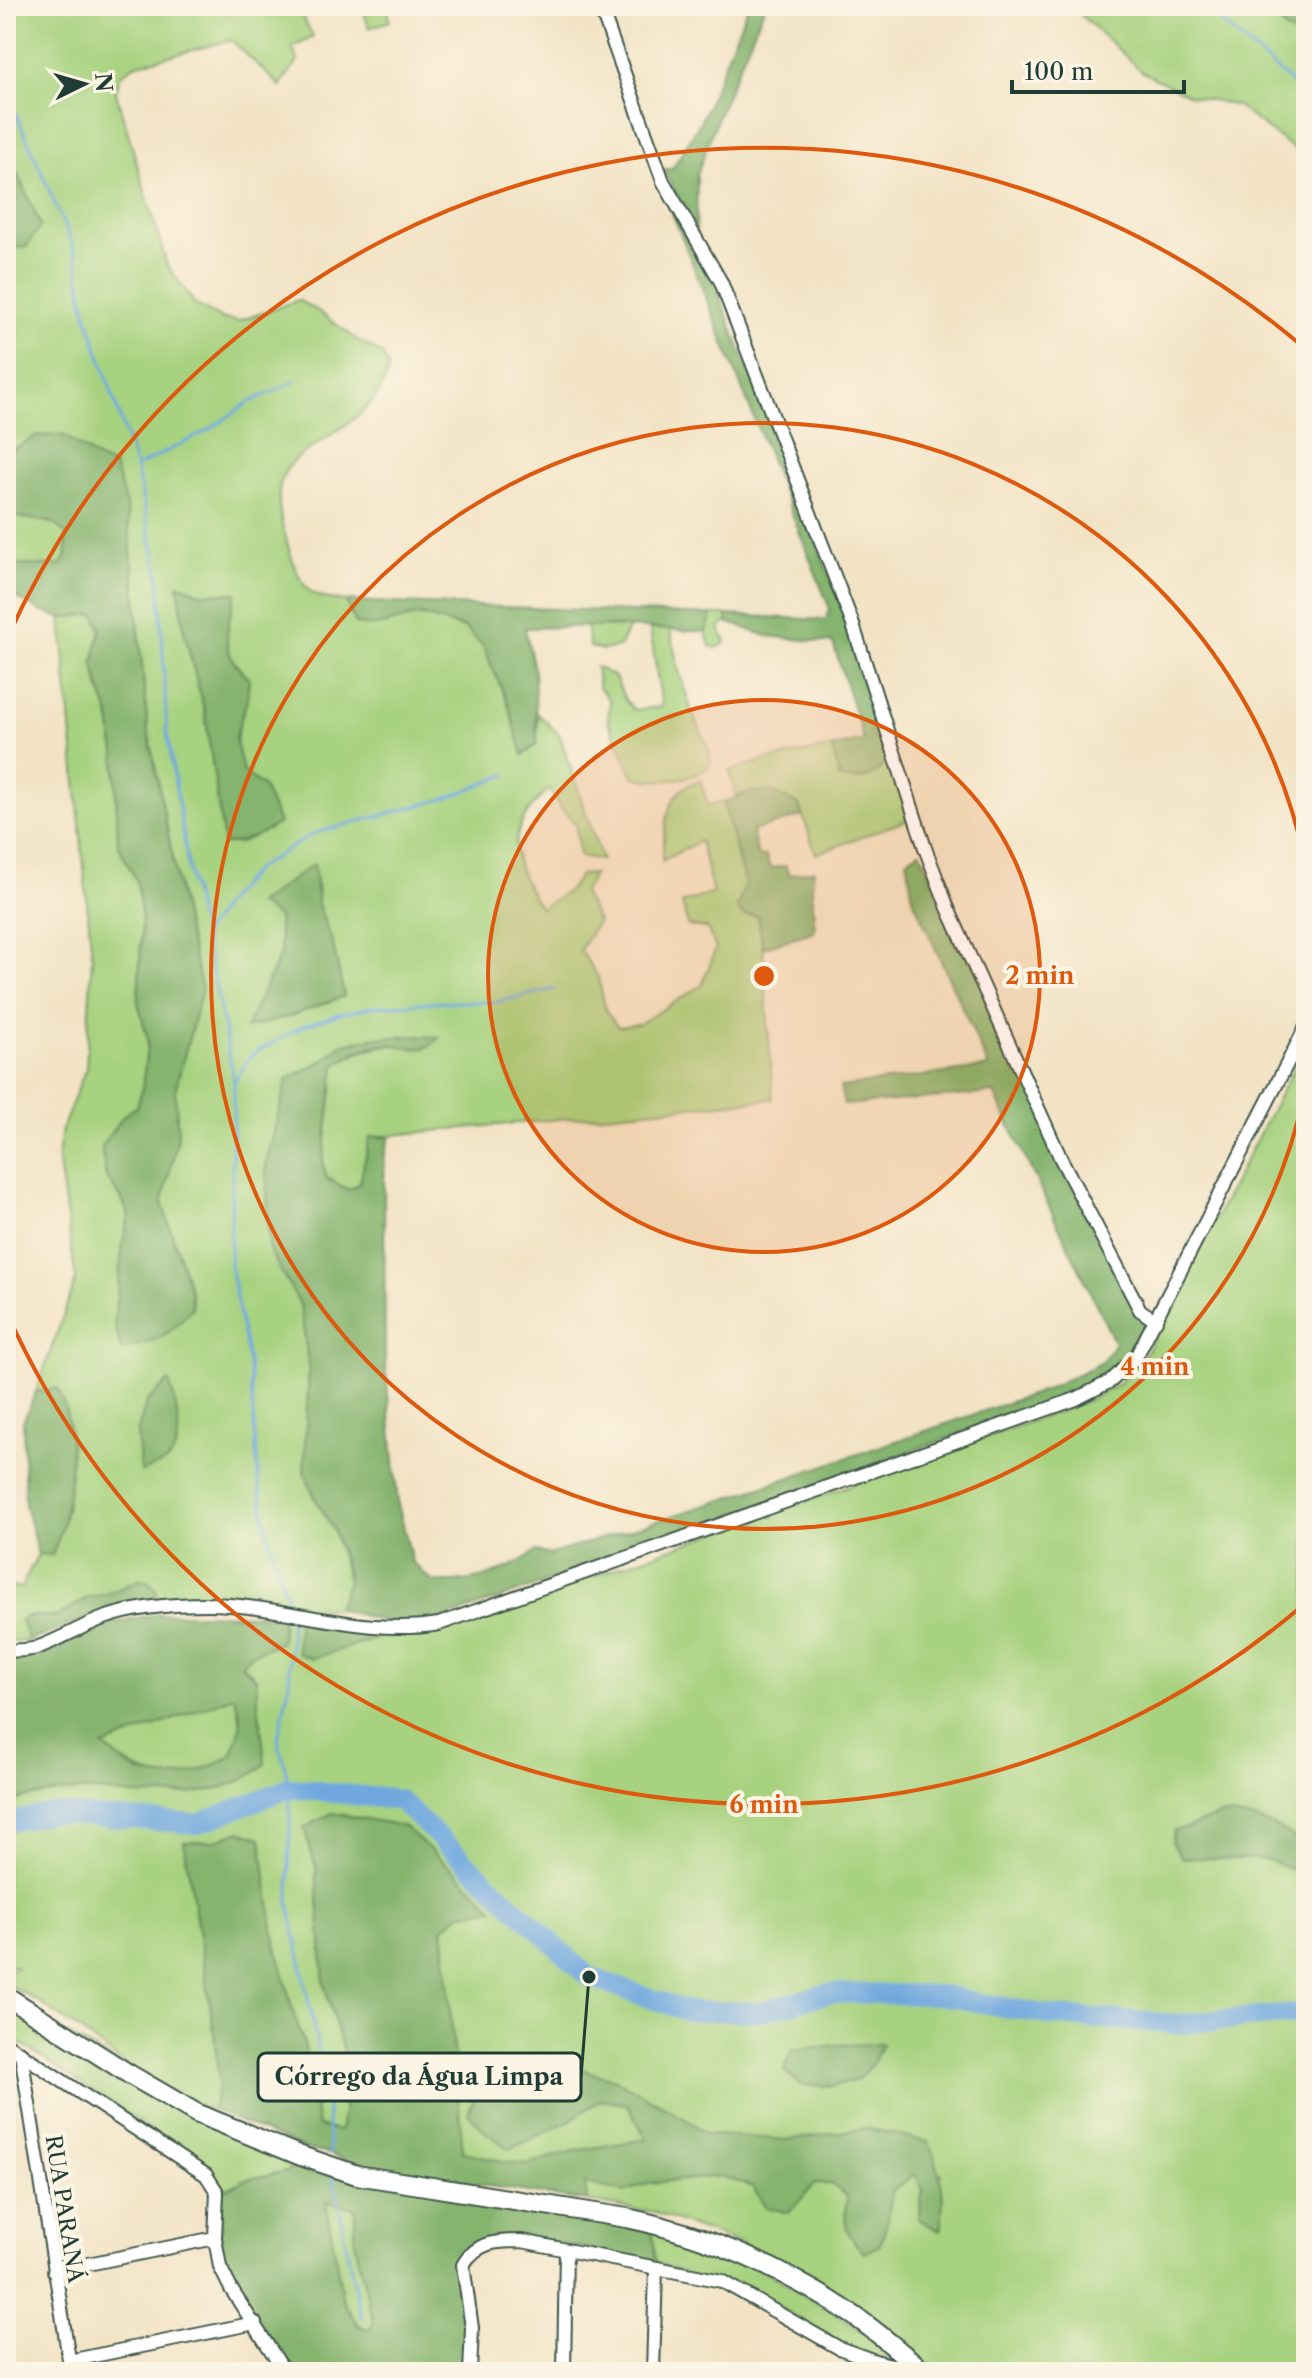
<svg xmlns="http://www.w3.org/2000/svg" width="1312" height="2378" viewBox="0 0 1312 2378" font-family="'Libre Caslon Text',serif">
	<style>
		.green { fill: #a7d27f; stroke: #63885a; stroke-width: 2; fill-rule: evenodd }
		.forest { fill: #85b46e; stroke: #527851; stroke-width: 2; fill-rule: evenodd }
		.lines { fill: none; stroke-linecap: round; stroke-linejoin: round }
		.stream { stroke: #6fa8de; stroke-width: 3 }
		.river { stroke: #6fa8de; stroke-width: 20 }
		.minor-casing { stroke: #3f564a; stroke-width: 16 }
		.secondary-casing { stroke: #3f564a; stroke-width: 22 }
		.minor { stroke: #fff; stroke-width: 12 }
		.secondary { stroke: #fff; stroke-width: 18 }
		.ring { fill: none; stroke: #de580e; stroke-width: 4 }
		.labels { text-anchor: middle; stroke-width: 8; stroke-linejoin: round; paint-order: stroke }
		.street-label { font-size: 22px; fill: #1f3d34; stroke: #fcf5e5 }
		.centre { fill: #de580e; stroke: #fcf5e5; stroke-width: 4 }
		.ring-label { font-size: 24px; text-anchor: middle; font-weight: bold; fill: #de580e; stroke: #fcf5e5; stroke-width: 8; stroke-linejoin: round; paint-order: stroke }
		.leader { fill: none; stroke: #1f3d34; stroke-width: 3 }
		.callout-dot { fill: #1f3d34; stroke: #fcf5e5; stroke-width: 3 }
		.callout { fill: #fcf5e5; stroke: #1f3d34; stroke-width: 3 }
		.callout-label { font-size: 24px; text-anchor: middle; font-weight: bold; fill: #1f3d34 }
	</style>
	<rect width="100%" height="100%" fill="#fcf5e5"/>
	<filter id="ink" filterUnits="userSpaceOnUse"><feTurbulence type="fractalNoise" baseFrequency=".0125" numOctaves="2"/><feDisplacementMap in="SourceGraphic" scale="16" xChannelSelector="R" yChannelSelector="G"/><feConvolveMatrix kernelMatrix="1 2 1 2 8 2 1 2 1" color-interpolation-filters="sRGB"/></filter>
	<filter id="wash" filterUnits="userSpaceOnUse"><feTurbulence type="fractalNoise" baseFrequency=".006" numOctaves="4" result="noise"/><feDisplacementMap in="SourceGraphic" scale="32" xChannelSelector="R" yChannelSelector="G"/><feGaussianBlur stdDeviation="1.8" result="paint"/><feColorMatrix in="noise" values="0 0 0 0 0 0 0 0 0 0 0 0 0 0 0 0 0 1.4 0 .05"/><feComposite in="paint" operator="in"/></filter>
	<g filter="url(#wash)">
		<rect width="100%" height="100%" fill="#f2e3c5"/>
		<g class="green">
			<path d="M6 6H333L302 16 313 37 292 48 298 61 280 86 231 40 134 65 120 76 116 93 167 265 195 304 222 319 239 321 298 300 318 311 356 339 382 354 389 368C378 409 347 424 314 446 302 455 290 461 283 476 272 499 285 537 293 561 303 592 313 599 346 601L351 615 402 618 420 615 465 628 483 646 508 703 523 754 537 744 538 714 559 734 602 860 579 856 576 825 559 806 549 789C504 828 508 863 541 908L569 890 580 875 594 874 583 893 598 921 580 950 598 977 606 1011 618 1027 639 1024 702 985 716 948 707 928 688 926 682 903 713 893 700 841 662 861C666 828 662 792 700 780L708 805 723 802 745 884 743 915H758L763 948 773 1099 370 1137 360 1183 349 1190 326 1178 323 1162 335 1065C372 1042 392 1044 434 1044H343L324 1060 288 1080 287 1279 300 1304 309 1369 304 1472 316 1500 333 1529 348 1581 337 1609 300 1608 208 1596 154 1600 156 1591 151 1584 141 1579 107 1594 87 1598 56 1617 29 1616 22 1619 29 1641 6 1642V1586L21 1588 38 1554H52C64 1508 75 1472 67 1424 65 1411 64 1399 57 1388L36 1392 76 1280 58 1157 62 1129 86 1068 92 956 61 618 96 614 101 630 93 662 101 693 109 712 115 753 118 845 137 882 142 919 138 1002 148 1040 142 1090 137 1106 124 1115 106 1176 122 1199 129 1216 123 1242 119 1286 192 1308 191 1292 162 1203 178 1137 175 1090 202 989 186 927 148 730 133 564 17 446 6 455V249L26 247 40 226 6 148ZM178 585 200 593H235C226 629 217 651 249 678 247 708 226 743 243 771 247 776 257 782 263 787L243 842 224 844 205 713 185 635ZM317 884 318 905 332 941 344 996 288 1017 247 1027 281 952 278 917 258 904Z"/>
			<polygon points="362,6 387,6 390,21 369,28"/>
			<polygon points="1071,6 1265,6 1286,30 1306,39 1306,158 1237,106 1189,95 1144,73"/>
			<polygon points="6,515 54,523 66,534 67,554 61,565 6,565"/>
			<polygon points="712,615 727,615 727,622 719,628 726,642 717,648 710,646 706,632"/>
			<polygon points="586,626 629,627 619,647 602,650 590,647"/>
			<path d="M650 628 670 629 678 668 691 710 709 749 711 764C696 781 654 784 633 777L608 721 610 701 599 687 596 667 615 677 625 700 634 710 662 707Z"/>
			<polygon points="833,747 839,778 883,766 891,756 910,819 816,854 799,805 752,792 736,796 729,771 762,761"/>
			<path d="M1306 1044V1856L1292 1838 1219 1815 1190 1827 1175 1830 1182 1857 1265 1859 1306 1874V2372H938L831 2291 737 2242 655 2213 587 2201 585 2182 624 2192 649 2183 721 2176 753 2187 831 2184 888 2219 892 2191 916 2173 923 2190 918 2219 942 2174 867 2128 787 2140 706 2134 656 2101 544 2057V2063L515 2078 510 2148 569 2121 600 2100 627 2104 647 2139 575 2151 527 2164 506 2162 463 2152 443 1927 462 1913 492 1909 304 1828 316 1867 324 1984 350 2075 340 2131 318 2126 305 2047 292 2008 274 1936 260 1838 240 1831 214 1841 184 1842 213 2023 220 2084 212 2110C134 2085 78 2019 6 1984V1973L16 1967 6 1963V1803L42 1793 90 1790 136 1795 166 1794 215 1789 262 1725 256 1707 252 1673 241 1665 251 1654 281 1642 283 1615 364 1643 379 1637 415 1635 446 1628 1080 1404 1116 1386 1144 1356Z"/>
			<path d="M234 1696C245 1722 241 1731 231 1756 172 1788 155 1785 103 1746Z"/>
			<polygon points="18,2007 298,2163 287,2171 244,2180 223,2191 219,2179 213,2172 25,2046 6,2037 6,2021"/>
			<path d="M325 2201 355 2208V2246L374 2323 369 2330C333 2316 331 2236 325 2201Z"/>
			<polygon points="652,2229 760,2268 849,2322 898,2359 895,2362 841,2345 782,2309 656,2263"/>
		</g>
		<g class="forest">
			<polygon points="748,6 765,6 723,103 697,174 696,231 663,169 672,169 701,121"/>
			<polygon points="1265,6 1306,6 1306,39 1286,30"/>
			<polygon points="6,148 41,226 26,247 6,249"/>
			<path d="M669 205 715 285 848 623 891 756C874 778 867 782 839 778L833 747 864 740 833 643 767 636 727 622V615L826 620 830 609Z"/>
			<path d="M61 435C81 443 93 460 114 465L127 508 148 730 186 927 202 989 175 1090 178 1137 162 1203 191 1293 192 1308C170 1336 156 1343 121 1349L114 1322 123 1242 129 1216 122 1199 106 1176 101 1146 124 1115 137 1106 142 1090 148 1040 138 1002 142 919 137 882 118 845 115 753 109 712 101 693 93 662 101 630 95 614 61 618 41 611 6 592V565H61L67 554 66 534 54 523 6 515V455L36 436Z"/>
			<path d="M178 584 200 593H236C227 629 217 651 249 678L247 700 235 738 243 771 263 787 279 823C260 835 246 842 224 844L205 713 185 635Z"/>
			<polygon points="346,601 712,615 706,632 611,626 525,628 534,669 537,744 523,755 508,703 483,646 465,628 420,615 378,626 356,624"/>
			<polygon points="771,791 799,805 802,816 752,831 758,857 766,856 770,868 786,866 789,875 814,870 812,889 815,931 763,948 758,916 743,915 737,907 745,884 723,802 752,792"/>
			<path d="M920 851 1142 1318 1144 1327C1125 1364 1114 1374 1077 1392L437 1621 388 1622 337 1609 348 1581 346 1569 333 1529 316 1500 304 1472 309 1369 300 1304 269 1250 266 1164 287 1080 324 1060 343 1044 373 1038 414 1036 439 1037C425 1058 403 1044 384 1044 366 1045 349 1056 335 1065L323 1162 326 1178 349 1190 360 1183 370 1137H390L385 1152 384 1186 385 1362 398 1504 412 1562 433 1582C472 1584 504 1574 536 1551L549 1555 729 1498 1045 1390 1101 1363 1115 1343 994 1093 844 1105 840 1087 989 1067 913 899 907 860Z"/>
			<polygon points="314,864 318,905 332,941 344,996 288,1017 246,1028 281,953 278,917 258,904"/>
			<path d="M169 1381C176 1403 188 1446 165 1462 158 1466 148 1469 141 1472L137 1433 147 1401Z"/>
			<path d="M57 1388C80 1425 71 1517 52 1555L38 1554 25 1505 23 1422 36 1392Z"/>
			<polygon points="142,1579 151,1584 157,1592 154,1600 104,1612 29,1641 21,1620 29,1616 56,1617 87,1598 107,1594"/>
			<path d="M159 1614 283 1615 281 1642 251 1654 241 1665 256 1678C257 1707 263 1735 265 1764 235 1794 175 1797 135 1795 118 1794 102 1790 85 1791 56 1791 34 1795 6 1803V1660L37 1657 110 1623ZM234 1696C245 1722 241 1731 231 1756 201 1772 167 1787 134 1769 123 1763 113 1753 103 1746Z"/>
			<polygon points="298,1618 354,1628 379,1637 312,1659 297,1653"/>
			<path d="M332 1813 404 1826 483 1897 493 1909 462 1913 443 1928 463 2152 506 2162 527 2164 575 2151 647 2139 627 2104 600 2100 569 2121 510 2149 485 2132 468 2113 476 2093 539 2066 544 2063V2057L619 2081 694 2124 706 2134 787 2140 867 2128 929 2142C942 2175 946 2196 940 2231L918 2219 923 2190 915 2174 892 2191 888 2219 880 2245 864 2253C843 2230 844 2226 847 2196L831 2184H814L789 2213 765 2207 753 2187 721 2176 649 2183 624 2192 585 2183 587 2201 359 2166 330 2154 306 2149 212 2110 219 2084 213 2023 184 1842 214 1841 240 1831 261 1838 274 1936 292 2008 305 2047 318 2126 340 2131 350 2075 324 1984 316 1867 304 1828Z"/>
			<path d="M1219 1815C1247 1815 1293 1825 1305 1854 1307 1859 1306 1868 1306 1874L1265 1859 1182 1858 1172 1842 1174 1830 1190 1827Z"/>
			<polygon points="882,2044 874,2062 857,2080 832,2086 801,2085 784,2071 792,2050 835,2045"/>
			<path d="M298 2163 652 2229 656 2263 521 2235 494 2237 458 2264C459 2294 480 2350 452 2372H295L285 2363C264 2327 221 2277 219 2235 219 2221 222 2205 223 2191L244 2180 287 2171ZM326 2201 355 2208V2246L374 2323 369 2330 358 2326 343 2301Z"/>
		</g>
		<g class="lines">
			<g class="stream">
				<polyline points="1203,6 1306,95"/>
				<polyline points="6,90 74,248 86,313 136,467 159,576 167,732 191,883 219,1002 234,1082 230,1265 249,1366 259,1483 267,1533 289,1606"/>
				<polyline points="136,467 209,430 248,403 296,381"/>
				<polyline points="204,933 230,897 257,868 315,833 447,798 506,775"/>
				<polyline points="234,1082 251,1055 303,1026 339,1014 372,1007 434,1002 496,1002 554,989"/>
				<polyline points="291,1617 289,1686 278,1739 290,1788 289,1903 326,2088 330,2154"/>
				<path d="M333 2175C343 2223 349 2271 362 2318"/>
			</g>
			<polyline class="river" points="6,1823 51,1813 197,1824 290,1788 399,1800 589,1977 687,2011 760,2012 829,1993 939,1995 1053,2016 1177,2024 1306,2013"/>
		</g>
	</g>
	<g filter="url(#ink)">
		<g class="lines">
			<g class="minor-casing">
				<g id="minor">
					<polyline points="600,6 663,181 721,282 852,622 925,848 948,908 1061,1159 1140,1310 1156,1321"/>
					<path d="M6 1651C16 1650 27 1651 36 1648 60 1640 81 1626 104 1618 135 1607 175 1604 208 1604 285 1605 363 1637 439 1624L1076 1399 1111 1381 1136 1357 1306 1027"/>
					<polyline points="6,2044 206,2175 217,2192 215,2238 220,2267 231,2289 285,2372"/>
					<polyline points="21,2053 71,2372"/>
					<polyline points="54,2271 215,2238"/>
					<polyline points="69,2361 255,2323"/>
					<path d="M470 2372 472 2328 463 2265C477 2241 497 2241 522 2241L722 2281 839 2348 875 2361 920 2372"/>
					<polyline points="564,2372 566,2251"/>
					<polyline points="653,2372 656,2268"/>
				</g>
			</g>
			<g class="secondary-casing">
				<path id="secondary" d="M6 1996 129 2074 196 2113 301 2156 357 2175 627 2218C708 2235 784 2269 853 2315 878 2332 901 2353 925 2372"/>
			</g>
			<use href="#minor" class="minor"/>
			<use href="#secondary" class="secondary"/>
		</g>
	</g>
	<circle cx="764" cy="976" r="276" fill="#de580e" fill-opacity=".12"/>
	<g class="ring">
		<circle cx="764" cy="976" r="276"/>
		<path d="M1306 1086A553 553 0 1 1 1306 866"/>
		<path d="M1302 1606A829 829 0 0 1 7 1313M7 639A829 829 0 0 1 1302 346"/>
	</g>
	<g class="labels">
		<g class="street-label">
			<text transform="translate(65 2209) rotate(81)" y="8">RUA PARANÁ</text>
		</g>
	</g>
	<circle cx="764" cy="976" r="12" class="centre"/>
	<g class="ring-label">
		<text x="1040" y="984">2 min</text>
		<text x="1155" y="1375">4 min</text>
		<text x="764" y="1813">6 min</text>
	</g>
	<path class="leader" d="M589 1977L581 2077"/>
	<circle class="callout-dot" cx="589" cy="1977" r="8"/>
	<rect class="callout" x="258" y="2053" width="323" height="48" rx="8"/>
	<g class="callout-label">
		<text x="419" y="2085">Córrego da Água Limpa</text>
	</g>
	<rect width="1312" height="2378" fill="none" stroke="#fcf5e5" stroke-width="32"/>
	<g transform="translate(84 84) rotate(85)" stroke="#fcf5e5" stroke-width="6" paint-order="stroke">
	<path d="M0-6L14 30L0 20L-14 30Z" fill="#1f3d34"/>
	<text y="-12" font-size="22" font-weight="bold" text-anchor="middle" fill="#1f3d34">N</text>
	</g>
	<path d="M1012 80v12h172v-12" fill="none" stroke="#1f3d34" stroke-width="4"/>
	<text x="1024" y="80" font-size="24" fill="#1f3d34" stroke="#fcf5e5" stroke-width="6" paint-order="stroke">100 m</text>
</svg>
